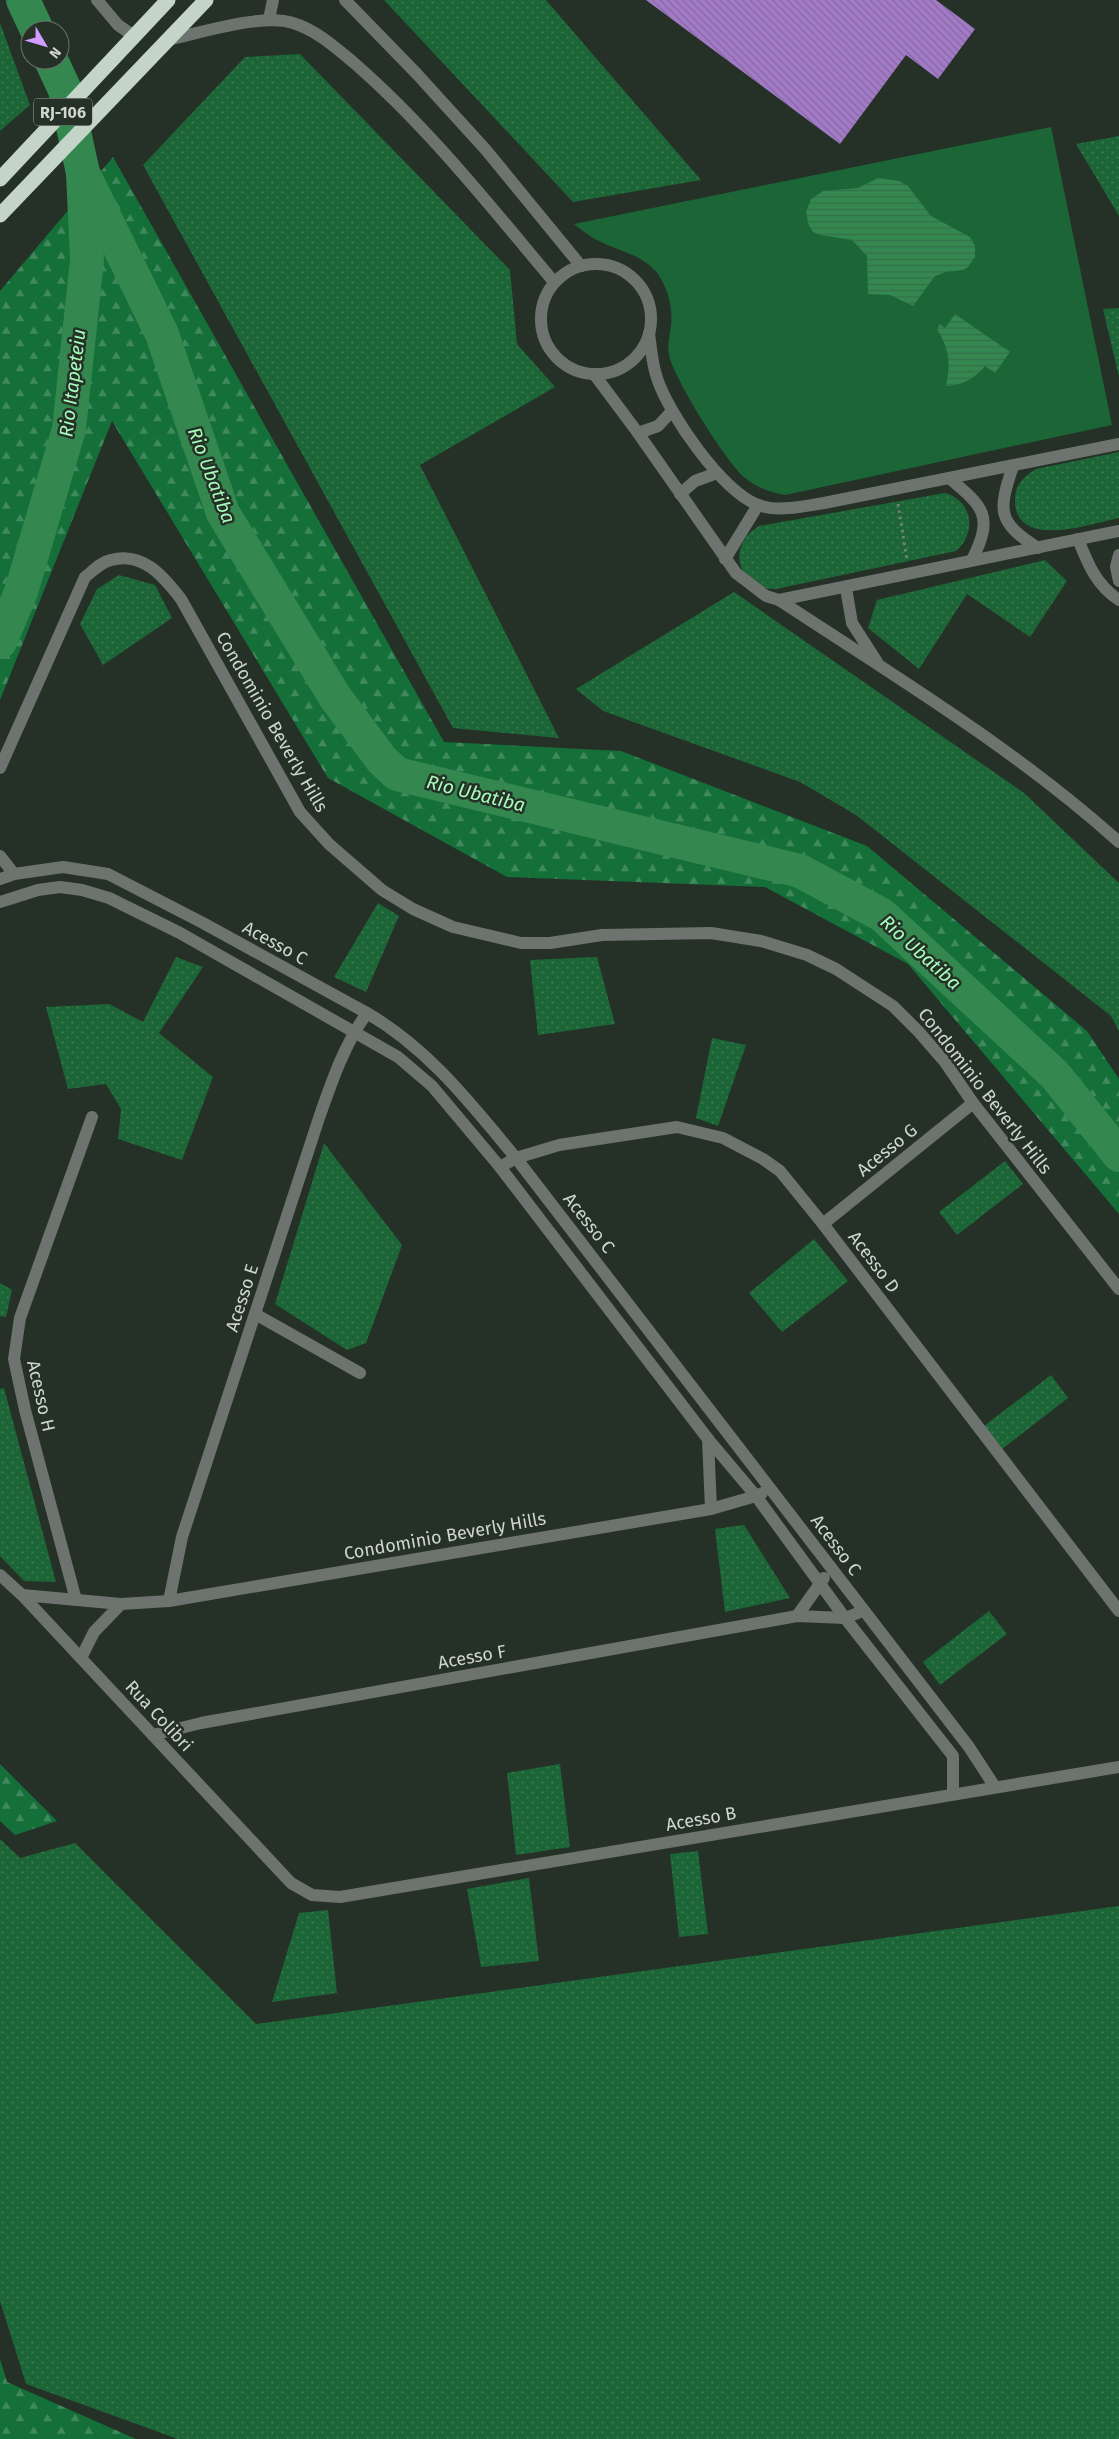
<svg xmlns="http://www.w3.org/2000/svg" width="1119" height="2439" viewBox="0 0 1119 2439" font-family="'Fira Sans',sans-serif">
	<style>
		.grass { fill: url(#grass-dots) }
		.forest { fill: url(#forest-firs) }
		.park { fill: #1c6536 }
		.water { fill: url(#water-rules) }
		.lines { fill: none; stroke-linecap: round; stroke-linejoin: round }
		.river { stroke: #33874f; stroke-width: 34 }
		.building { fill: url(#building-back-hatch) }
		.path { stroke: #768078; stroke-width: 3; stroke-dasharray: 2.5 4; stroke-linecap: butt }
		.minor { stroke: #6d736e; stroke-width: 12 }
		.highway { stroke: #c4d4c7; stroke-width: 15 }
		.labels { text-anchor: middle; stroke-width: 5; stroke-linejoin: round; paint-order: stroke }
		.shield { fill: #253127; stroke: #9ca49d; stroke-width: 1 }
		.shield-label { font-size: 16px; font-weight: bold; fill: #cfd6d0 }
		.street-label { font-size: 18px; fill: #cfd6d0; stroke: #253127 }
		.water-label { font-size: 19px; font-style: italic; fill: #a7fcbc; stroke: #253127 }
	</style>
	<defs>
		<pattern id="grass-dots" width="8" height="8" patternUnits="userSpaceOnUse" patternTransform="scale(1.25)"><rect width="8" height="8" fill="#1c6536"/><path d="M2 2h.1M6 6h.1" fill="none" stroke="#3c7a52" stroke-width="1.8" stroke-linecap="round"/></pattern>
		<pattern id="forest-firs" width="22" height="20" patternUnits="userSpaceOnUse" patternTransform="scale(1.25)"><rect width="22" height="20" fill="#146f38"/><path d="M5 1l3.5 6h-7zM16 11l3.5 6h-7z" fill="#40895d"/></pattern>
		<pattern id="water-rules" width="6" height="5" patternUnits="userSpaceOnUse" patternTransform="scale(1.25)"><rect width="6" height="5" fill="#33874f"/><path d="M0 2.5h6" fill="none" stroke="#376e49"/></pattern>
		<pattern id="building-back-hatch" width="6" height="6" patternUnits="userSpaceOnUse" patternTransform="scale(1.25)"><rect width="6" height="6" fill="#a37ac7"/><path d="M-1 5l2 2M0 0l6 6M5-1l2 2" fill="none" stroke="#85699e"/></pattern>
	</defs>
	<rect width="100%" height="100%" fill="#253127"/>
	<g class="grass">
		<polygon points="384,0 546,0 701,180 573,202"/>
		<polygon points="0,23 30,105 0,131"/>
		<polygon points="300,54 510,270 517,344 555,387 420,465 559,738 453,728 143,165 245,57"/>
		<polygon points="1119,136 1119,216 1076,144"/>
		<polygon points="1119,308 1119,377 1103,309"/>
		<path d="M1119 452V518C1090 524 1014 551 1015 499 1015 485 1024 476 1036 469Z"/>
		<path d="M945 493C973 501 977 533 956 551L776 589C738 589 725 546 759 526Z"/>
		<polygon points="1045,560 1067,581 1030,637 967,594 919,669 868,628 877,600"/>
		<polygon points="119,575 155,585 172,618 103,665 80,624 97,589"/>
		<polygon points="734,592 1024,793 1119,883 1119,1031 1111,1016 856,815 800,782 603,711 576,689"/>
		<polygon points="378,903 399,916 366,992 334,977"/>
		<polygon points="176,957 203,967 159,1033 213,1077 182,1160 118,1139 121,1109 106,1084 68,1089 46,1007 109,1004 143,1022"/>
		<polygon points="597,957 615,1024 538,1035 530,960"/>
		<polygon points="712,1038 746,1045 718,1126 696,1118"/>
		<polygon points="324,1143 402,1245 366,1343 347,1350 275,1304"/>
		<polygon points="1005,1161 1023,1184 957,1235 939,1212"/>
		<polygon points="814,1239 848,1281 782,1332 749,1293"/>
		<polygon points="0,1283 12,1290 6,1317 0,1316"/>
		<polygon points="1051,1375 1068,1398 1002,1449 984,1426"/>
		<polygon points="4,1388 56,1582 24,1581 0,1556 0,1389"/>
		<polygon points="744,1525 790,1598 725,1612 715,1529"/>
		<polygon points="989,1611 1007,1634 940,1685 923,1662"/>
		<polygon points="560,1764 570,1847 516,1855 507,1773"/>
		<polygon points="0,1839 20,1858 75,1843 256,2024 1119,1906 1119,2439 178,2439 26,2384 0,2301"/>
		<polygon points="698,1851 708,1934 679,1937 670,1854"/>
		<polygon points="529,1878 539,1961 481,1967 467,1889"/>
		<polygon points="328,1910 337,1993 272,2002 299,1913"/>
	</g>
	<g class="forest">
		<polygon points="113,157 444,742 621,751 867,846 1087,1031 1119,1079 1119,1214 908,964 765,887 507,877 328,778 112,421 0,700 0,291"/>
		<polygon points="0,1764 57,1821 15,1835 0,1821"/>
		<polygon points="0,2359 7,2382 136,2439 0,2439"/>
	</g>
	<path class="park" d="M1051 127 1112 425 785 495C770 492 755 487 744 477 726 462 673 377 669 355 667 344 670 335 671 325 673 307 668 289 658 274 642 254 620 252 599 241 590 237 582 230 574 224Z"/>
	<g class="water">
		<polygon points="878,178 899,181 908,186 931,216 970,237 975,246 975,257 968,267 963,270 946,272 935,276 913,306 890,295 868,294 867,256 852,240 820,235 813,232 809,226 806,212 811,199 823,191 858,188"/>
		<path d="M955 314 1010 352 995 373 985 366C974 379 963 385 946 386 951 364 949 348 937 329L940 324 945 328Z"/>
	</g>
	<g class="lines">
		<g class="river">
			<polyline points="23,0 37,30"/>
			<polyline points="83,173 162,334 223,513 335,697 382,760 397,774 800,871 882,915 1055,1075 1119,1155"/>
			<polyline points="0,642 21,592 69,429 87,260 83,173 65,90 51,60"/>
		</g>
	</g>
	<polygon class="building" points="646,0 936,0 975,29 938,79 906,55 840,144"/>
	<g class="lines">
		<polyline class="path" points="898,504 907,560"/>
		<g class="minor">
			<polyline points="97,0 118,25 134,36"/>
			<polyline points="345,0 416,73 486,150 581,266"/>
			<polyline points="269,19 273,0"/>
			<path d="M167 40C200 33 262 13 293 23 316 30 335 47 353 62 428 127 491 207 554 282"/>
			<circle cx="596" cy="319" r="55"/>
			<path d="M649 333C651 347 652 364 657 378 669 415 721 489 756 504 776 513 804 506 824 503L1119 444"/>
			<polyline points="594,374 638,433 736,573 766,596 779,600 1119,531"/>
			<polyline points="638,433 658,426 672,411"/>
			<path d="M1013 466C998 511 997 522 1038 548"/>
			<path d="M949 478C984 507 994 516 972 560"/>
			<polyline points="680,494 695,481 717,473"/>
			<path d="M1078 539C1088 564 1096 585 1119 600"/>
			<polyline points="1119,555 1116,567 1119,581"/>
			<polyline points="725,559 758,505"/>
			<polyline points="846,588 852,623 877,662"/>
			<path d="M779 600C896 677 1014 748 1119 842"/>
			<path d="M0 768 85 577C93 571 101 562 111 560 143 551 164 577 181 599L300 812 329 844 382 890 413 909 453 927 521 943H550L602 935 711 933 761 941 807 955 836 969 893 1006 919 1032 945 1062 973 1103 1119 1289"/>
			<polyline points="0,856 14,874"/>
			<path d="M0 879 14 874 63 867 108 874 203 923 367 1013C429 1049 471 1104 516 1158L969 1747 995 1787"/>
			<polyline points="0,902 38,890 60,887 82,890 109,898 180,933 398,1057 432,1086 500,1167 708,1439 756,1496 845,1618 953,1756 953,1794"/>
			<polyline points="500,1167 516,1158 559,1145 677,1127 723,1138 763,1159 780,1171 823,1224 1119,1611"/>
			<polyline points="823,1224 973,1103"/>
			<polyline points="255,1314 360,1373"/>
			<polyline points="708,1439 711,1509"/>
			<polyline points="0,1575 22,1595 291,1883 312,1895 340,1897 1119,1767"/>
			<polyline points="22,1595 121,1604"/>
			<polyline points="76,1600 25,1410 14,1359 20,1318 92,1117"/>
			<path d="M169 1601 182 1537 319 1118C332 1081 344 1045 367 1013"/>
			<polyline points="797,1616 824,1578"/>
			<polyline points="81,1658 94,1632 121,1604 169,1601 711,1509 756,1496 762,1493"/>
			<polyline points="153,1735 201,1723 797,1616 845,1618 863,1611"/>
		</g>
		<g class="highway">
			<polyline points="0,179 168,0"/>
			<polyline points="0,215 206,0"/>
		</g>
	</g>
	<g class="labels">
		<rect class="shield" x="34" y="98.5" width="58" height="27" rx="4"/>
		<g class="shield-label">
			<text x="63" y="118">RJ-106</text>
		</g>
		<g class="street-label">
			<text transform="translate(272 722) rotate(60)" y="6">Condominio Beverly Hills</text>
			<text transform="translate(275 943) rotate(29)" y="6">Acesso C</text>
			<text transform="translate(985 1091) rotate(52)" y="6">Condominio Beverly Hills</text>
			<text transform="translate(887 1150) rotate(-39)" y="6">Acesso G</text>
			<text transform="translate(589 1223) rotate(52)" y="6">Acesso C</text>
			<text transform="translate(874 1262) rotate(53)" y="6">Acesso D</text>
			<text transform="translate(242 1298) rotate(-72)" y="6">Acesso E</text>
			<text transform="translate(41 1396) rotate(77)" y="6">Acesso H</text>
			<text transform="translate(445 1536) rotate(-10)" y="6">Condominio Beverly Hills</text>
			<text transform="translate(836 1545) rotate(53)" y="6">Acesso C</text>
			<text transform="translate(472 1657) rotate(-10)" y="6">Acesso F</text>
			<text transform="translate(159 1716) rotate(47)" y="6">Rua Colibri</text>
			<text transform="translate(701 1819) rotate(-10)" y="6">Acesso B</text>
		</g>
		<g class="water-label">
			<text transform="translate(72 383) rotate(-83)" y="7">Rio Itapeteiu</text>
			<text transform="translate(212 475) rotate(69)" y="7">Rio Ubatiba</text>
			<text transform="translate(476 793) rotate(14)" y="7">Rio Ubatiba</text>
			<text transform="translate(921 952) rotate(42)" y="7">Rio Ubatiba</text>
		</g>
	</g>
	<g transform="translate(45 45) rotate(128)"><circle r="24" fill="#253127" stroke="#69736b"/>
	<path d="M0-4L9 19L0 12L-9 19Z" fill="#d19dfe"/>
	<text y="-8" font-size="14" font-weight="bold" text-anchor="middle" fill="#cfd6d0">N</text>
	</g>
</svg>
